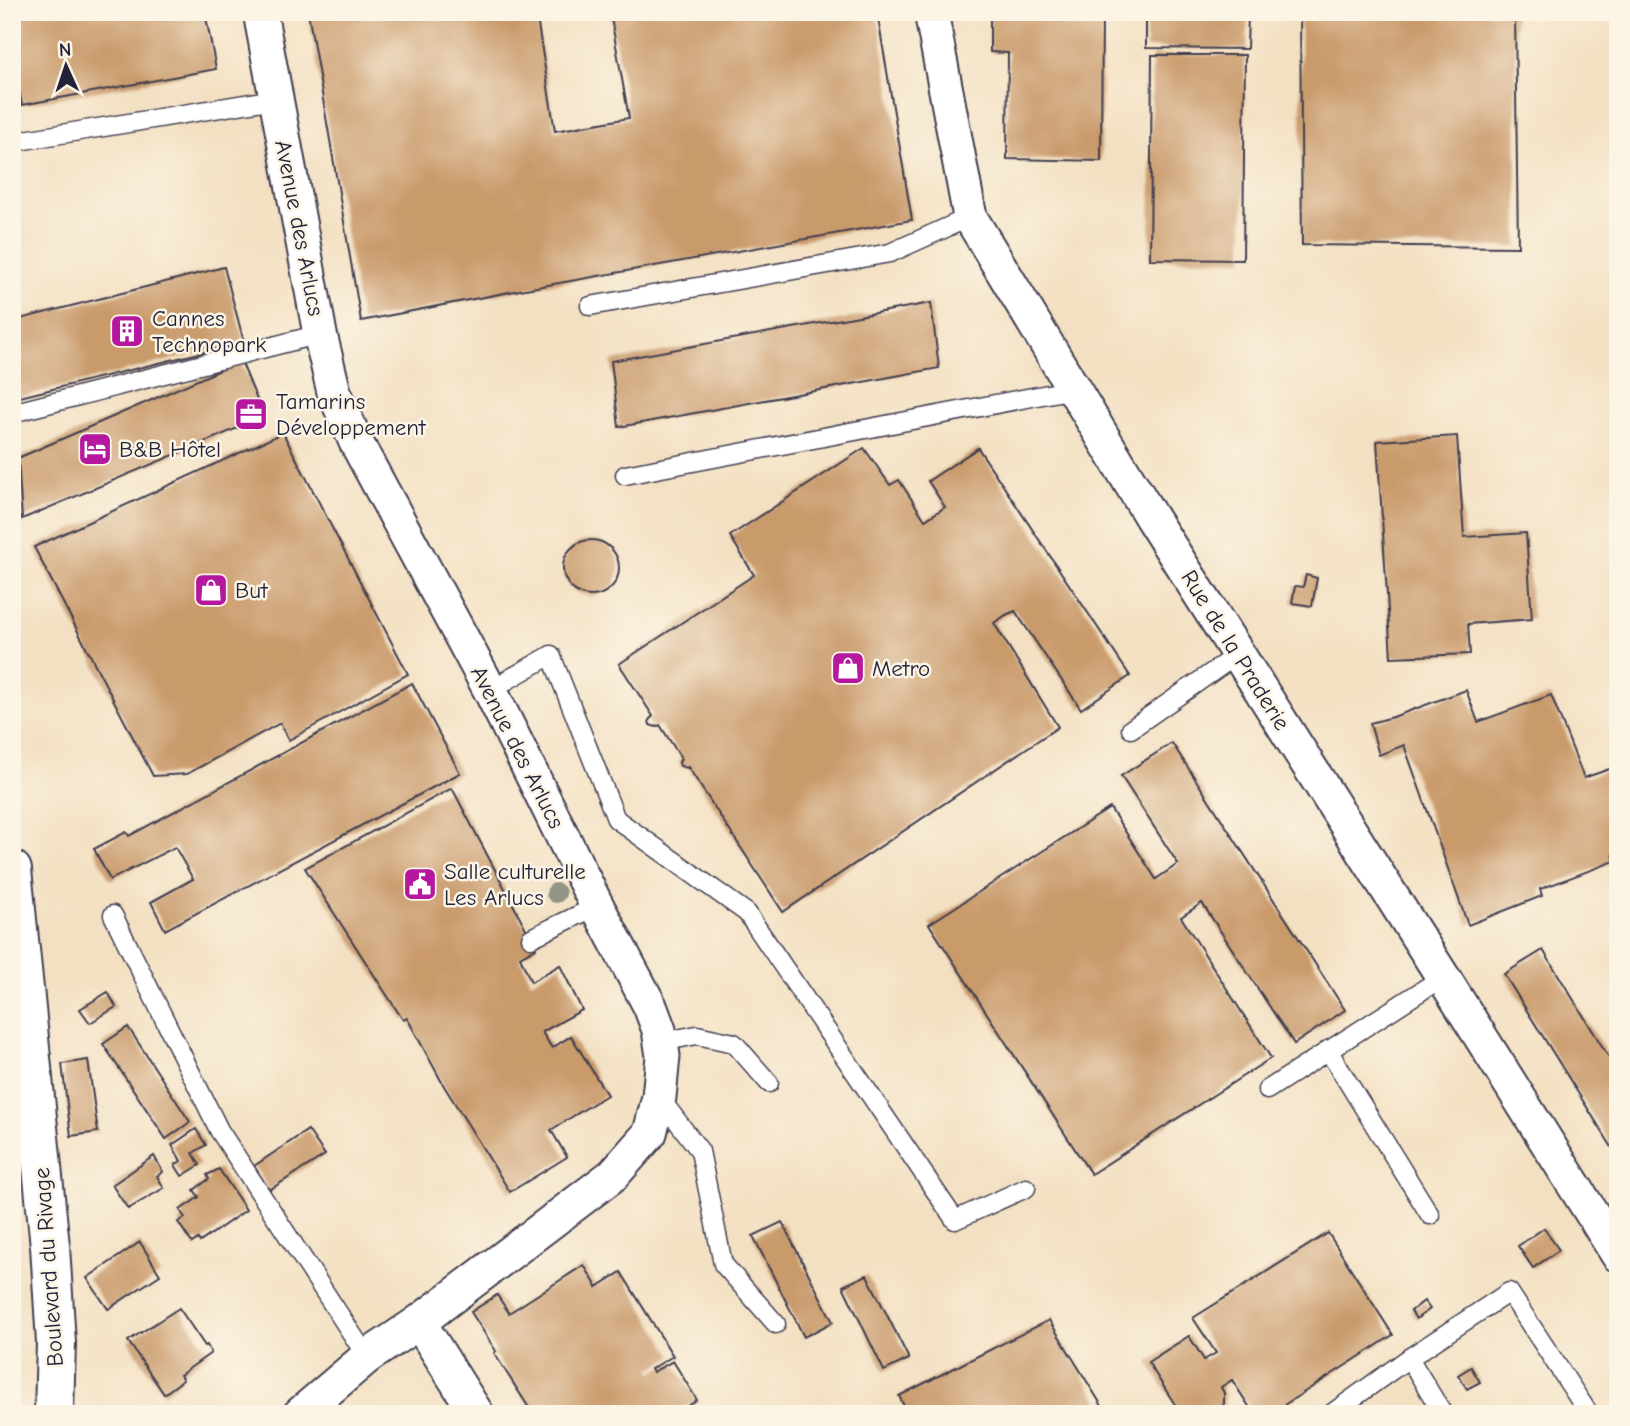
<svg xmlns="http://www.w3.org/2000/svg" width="1630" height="1426" viewBox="0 0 1630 1426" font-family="'Comic Neue',sans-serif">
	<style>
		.building { fill: #c99a6b }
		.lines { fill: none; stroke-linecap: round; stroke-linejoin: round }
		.lane-casing { stroke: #413e4f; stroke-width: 21 }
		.street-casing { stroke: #413e4f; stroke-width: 37 }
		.secondary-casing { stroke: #413e4f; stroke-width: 42 }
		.lane { stroke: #fff; stroke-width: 18 }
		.street { stroke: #fff; stroke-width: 33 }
		.secondary { stroke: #fff; stroke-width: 38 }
		.tree { fill: #929586 }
		.labels { text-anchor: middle; stroke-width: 5; stroke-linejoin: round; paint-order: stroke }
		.street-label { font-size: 23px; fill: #22223b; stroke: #fcf5e5 }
		.poi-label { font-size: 23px; fill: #22223b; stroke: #fcf5e5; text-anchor: start }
	</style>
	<rect width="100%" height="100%" fill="#fcf5e5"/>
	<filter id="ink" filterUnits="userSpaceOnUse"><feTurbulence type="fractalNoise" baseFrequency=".0143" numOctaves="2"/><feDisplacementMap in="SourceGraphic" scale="14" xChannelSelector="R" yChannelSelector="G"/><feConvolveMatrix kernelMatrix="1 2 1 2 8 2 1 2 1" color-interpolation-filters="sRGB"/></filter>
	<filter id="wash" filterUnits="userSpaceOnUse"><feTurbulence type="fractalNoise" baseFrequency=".00686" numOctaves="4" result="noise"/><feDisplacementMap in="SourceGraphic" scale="28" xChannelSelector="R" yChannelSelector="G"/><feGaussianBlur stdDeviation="1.57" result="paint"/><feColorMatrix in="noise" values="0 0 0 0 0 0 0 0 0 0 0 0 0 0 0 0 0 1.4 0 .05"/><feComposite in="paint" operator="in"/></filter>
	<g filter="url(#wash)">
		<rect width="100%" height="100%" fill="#f3e0c2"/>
		<g id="blocks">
			<g class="building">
				<polygon points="12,12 205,12 216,69 22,105 12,51"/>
				<polygon points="308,12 536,12 555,131 629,118 610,12 877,12 912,220 520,290 361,321"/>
				<polygon points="990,12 1102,12 1101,161 1007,159 1008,53 990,52"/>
				<polygon points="1146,12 1248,12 1247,49 1146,48"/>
				<polygon points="1300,12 1515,12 1518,247 1302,245"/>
				<polygon points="1152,55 1245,55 1243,260 1150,259"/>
				<polygon points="224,267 244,342 12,399 12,321"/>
				<polygon points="931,303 939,368 619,427 611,361"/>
				<polygon points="241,361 264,417 22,519 18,458"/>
				<polygon points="283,433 408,674 289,740 280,723 187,774 153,776 34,547"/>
				<polygon points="1457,436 1464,537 1526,533 1532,619 1468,624 1470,654 1391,657 1377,441"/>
				<polygon points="864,448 890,485 899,480 925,520 945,507 928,481 978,448 1130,676 1081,709 1015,611 1006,615 994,623 1058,727 783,912 688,767 687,768 680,766 679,762 681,758 660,725 656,727 650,725 649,720 653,716 619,664 754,575 730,536"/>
				<circle cx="591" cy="568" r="28"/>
				<polygon points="1306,575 1317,578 1312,606 1292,603 1295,586 1303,587"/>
				<polygon points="412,683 460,773 165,930 151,902 193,879 175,847 110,880 94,849 126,832 129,836"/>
				<polygon points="1466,690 1478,722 1551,695 1584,778 1618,766 1618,853 1613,854 1615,861 1540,889 1542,896 1468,925 1404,745 1379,755 1370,723 1393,717"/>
				<polygon points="1172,743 1345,1010 1294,1044 1202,903 1181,917 1271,1058 1091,1174 929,924 1110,808 1156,879 1178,864 1121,776"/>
				<polygon points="452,788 536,948 520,957 531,982 560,965 582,1010 542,1032 552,1048 571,1036 607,1095 551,1130 567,1157 510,1192 444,1086 407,1018 403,1020 305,868"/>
				<polygon points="1543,950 1618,1072 1618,1157 1504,974"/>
				<polygon points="108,992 116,1007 90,1023 80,1009"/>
				<polygon points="128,1027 190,1122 166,1139 103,1044"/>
				<polygon points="88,1060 98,1132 71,1136 62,1064"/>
				<polygon points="196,1129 206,1145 193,1153 200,1165 182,1176 175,1165 181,1161 172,1145"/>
				<polygon points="308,1130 325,1155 269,1190 254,1166"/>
				<polygon points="154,1156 163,1172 157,1176 164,1188 128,1209 112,1185"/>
				<polygon points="219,1169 246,1210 200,1242 198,1239 192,1243 178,1222 185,1218 180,1210 199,1197 194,1190 209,1179 207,1175"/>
				<polygon points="782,1222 833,1322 804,1337 753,1236"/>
				<polygon points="1544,1228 1559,1250 1533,1268 1518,1246"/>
				<polygon points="1328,1233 1393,1335 1270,1414 1254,1414 1232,1380 1221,1387 1224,1393 1224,1403 1220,1414 1181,1414 1148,1362 1189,1336 1204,1360 1216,1353 1193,1318"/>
				<polygon points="140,1242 160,1275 108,1309 87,1278"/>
				<polygon points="584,1265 597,1287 621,1272 673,1356 651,1369 653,1372 673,1361 697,1400 679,1412 679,1414 533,1414 494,1353 496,1351 471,1312 497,1295 509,1313"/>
				<polygon points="867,1275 909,1359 884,1371 843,1286"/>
				<polygon points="1424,1301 1430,1309 1416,1319 1411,1311"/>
				<polygon points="179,1308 205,1346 207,1345 211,1353 180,1375 183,1380 164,1394 128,1341"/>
				<polygon points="1049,1320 1107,1414 908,1414 899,1396"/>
				<polygon points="1471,1367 1480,1382 1467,1389 1458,1375"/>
			</g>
		</g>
	</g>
	<g filter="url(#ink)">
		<use href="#blocks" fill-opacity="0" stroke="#413e4f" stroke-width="2"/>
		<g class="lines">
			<g class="lane-casing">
				<g id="lane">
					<polyline points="12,142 275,99"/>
					<polyline points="590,306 890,253 970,217"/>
					<polyline points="12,413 320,334"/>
					<polyline points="625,475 1074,389"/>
					<polyline points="490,690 551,655 616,819 747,913 955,1220 1026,1188"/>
					<polyline points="1131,729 1238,654"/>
					<polyline points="113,915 219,1130 367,1357"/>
					<polyline points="531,938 597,906"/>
					<polyline points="661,1042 697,1035 734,1043 769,1083"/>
					<polyline points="1328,1050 1430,1215"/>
					<polyline points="1267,1090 1443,977"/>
					<polyline points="659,1097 700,1151 723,1264 776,1324"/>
					<polyline points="1409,1358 1509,1292 1589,1414"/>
					<polyline points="1331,1414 1409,1358 1443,1414"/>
				</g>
			</g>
			<g class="street-casing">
				<g id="street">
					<polyline points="260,12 320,334 334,392 356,442 490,690 597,906 650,1006 659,1030 663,1056 659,1097 650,1133 613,1175 419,1322 477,1414"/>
					<polyline points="931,12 970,217 1151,517 1443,977 1618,1255"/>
					<polyline points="300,1414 367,1357 419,1322"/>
				</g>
			</g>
			<g class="secondary-casing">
				<polyline id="secondary" points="12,870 50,1246 56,1343 54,1414"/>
			</g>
			<use href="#lane" class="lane"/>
			<use href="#street" class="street"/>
			<use href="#secondary" class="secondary"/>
		</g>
		<circle class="tree" cx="556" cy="893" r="10"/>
	</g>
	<defs>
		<g id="building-square" transform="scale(1.75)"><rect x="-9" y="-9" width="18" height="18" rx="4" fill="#b5179e" stroke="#fcf5e5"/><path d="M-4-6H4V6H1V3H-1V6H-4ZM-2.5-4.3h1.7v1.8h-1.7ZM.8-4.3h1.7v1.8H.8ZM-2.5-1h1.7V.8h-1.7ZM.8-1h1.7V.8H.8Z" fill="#fff"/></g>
		<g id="office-square" transform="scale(1.75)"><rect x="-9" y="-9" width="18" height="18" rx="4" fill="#b5179e" stroke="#fcf5e5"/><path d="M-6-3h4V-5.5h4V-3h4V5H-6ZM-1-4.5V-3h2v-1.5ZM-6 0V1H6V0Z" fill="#fff"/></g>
		<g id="hotel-square" transform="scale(1.75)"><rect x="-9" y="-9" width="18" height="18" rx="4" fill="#b5179e" stroke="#fcf5e5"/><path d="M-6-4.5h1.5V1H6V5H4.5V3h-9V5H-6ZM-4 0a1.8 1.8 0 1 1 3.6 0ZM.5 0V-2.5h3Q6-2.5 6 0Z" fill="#fff"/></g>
		<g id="shop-square" transform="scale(1.75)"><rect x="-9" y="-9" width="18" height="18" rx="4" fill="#b5179e" stroke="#fcf5e5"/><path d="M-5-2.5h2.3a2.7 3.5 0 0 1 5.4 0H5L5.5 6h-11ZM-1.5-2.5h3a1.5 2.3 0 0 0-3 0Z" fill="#fff"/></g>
		<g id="civic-square" transform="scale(1.75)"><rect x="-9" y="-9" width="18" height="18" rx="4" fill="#b5179e" stroke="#fcf5e5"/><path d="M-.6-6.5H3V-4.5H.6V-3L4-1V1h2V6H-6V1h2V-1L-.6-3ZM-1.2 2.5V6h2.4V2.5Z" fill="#fff"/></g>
	</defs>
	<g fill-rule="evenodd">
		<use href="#building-square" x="127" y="331"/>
		<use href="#office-square" x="251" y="414"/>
		<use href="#hotel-square" x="95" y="449"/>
		<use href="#shop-square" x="211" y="590"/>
		<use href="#shop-square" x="848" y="668"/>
		<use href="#civic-square" x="420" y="884"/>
	</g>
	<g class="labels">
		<g class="street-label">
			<text transform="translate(300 228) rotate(79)" y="8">Avenue des Arlucs</text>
			<text transform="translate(1236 650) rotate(58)" y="8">Rue de la Praderie</text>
			<text transform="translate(518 747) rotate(63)" y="8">Avenue des Arlucs</text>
			<text transform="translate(48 1267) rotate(-94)" y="8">Boulevard du Rivage</text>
		</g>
		<g class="poi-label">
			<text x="152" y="326">Cannes<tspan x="152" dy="26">Technopark</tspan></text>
			<text x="276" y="409">Tamarins<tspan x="276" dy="26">Développement</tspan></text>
			<text x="119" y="457">B&amp;B Hôtel</text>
			<text x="235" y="598">But</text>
			<text x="872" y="676">Metro</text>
			<text x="444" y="879">Salle culturelle<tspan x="444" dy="26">Les Arlucs</tspan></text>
		</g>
	</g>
	<rect width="1630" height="1426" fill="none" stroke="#fcf5e5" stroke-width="42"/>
	<g transform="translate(66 66) rotate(357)" stroke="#fcf5e5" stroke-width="5" paint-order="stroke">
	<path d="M0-5L12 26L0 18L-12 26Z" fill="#22223b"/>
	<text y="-10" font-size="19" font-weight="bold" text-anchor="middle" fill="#22223b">N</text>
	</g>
</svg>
